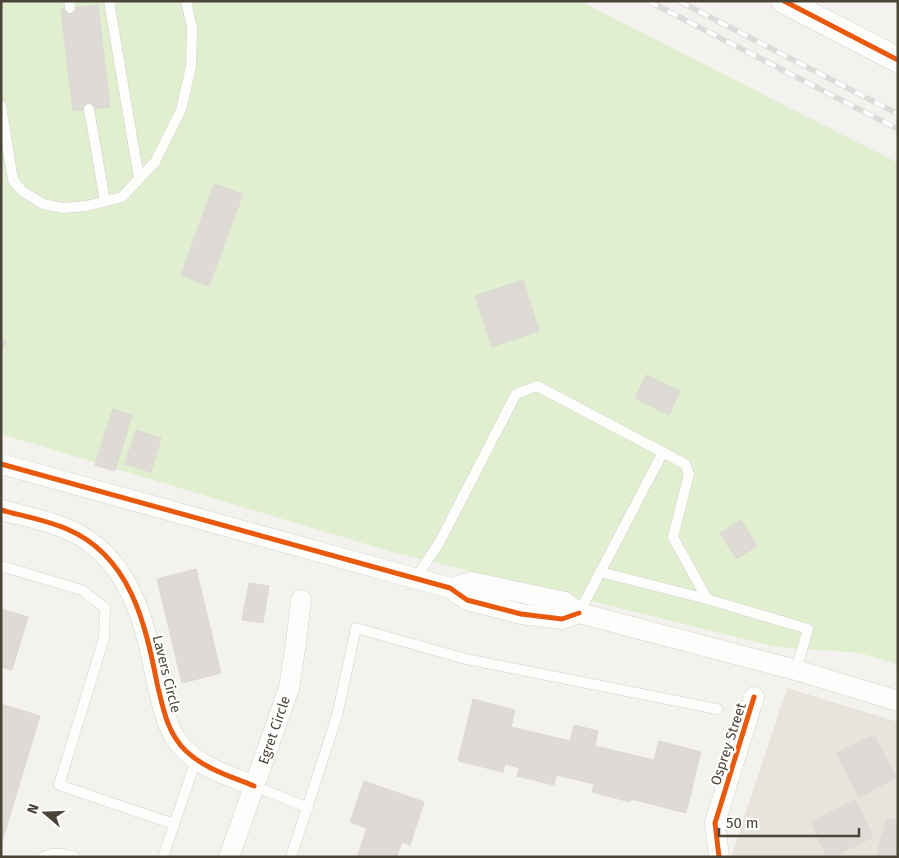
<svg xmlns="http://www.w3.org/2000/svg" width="899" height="858" viewBox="0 0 899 858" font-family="'Fira Sans',sans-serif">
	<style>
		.residential { fill: #e7e4dc }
		.green { fill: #e1eecf }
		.building { fill: #dedbd6; stroke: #dcd9d4 }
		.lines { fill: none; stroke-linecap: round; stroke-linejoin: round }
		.service-casing { stroke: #d2d0cb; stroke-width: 11 }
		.minor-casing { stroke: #d2d0cb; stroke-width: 21 }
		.tertiary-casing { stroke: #d2d0cb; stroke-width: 26 }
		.service { stroke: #fdfdfc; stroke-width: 10 }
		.minor { stroke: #fdfdfc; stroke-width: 20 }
		.tertiary { stroke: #fdfdfc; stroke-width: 25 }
		.rail-casing { stroke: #dbdbda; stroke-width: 5.5 }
		.rail { stroke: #fff; stroke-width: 4; stroke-dasharray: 11; stroke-linecap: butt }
		.cycleway-casing { stroke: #fff; stroke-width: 8 }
		.cycleway { stroke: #e8590c; stroke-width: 5 }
		.labels { text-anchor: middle; stroke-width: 4.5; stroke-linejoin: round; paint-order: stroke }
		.street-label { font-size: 14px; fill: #4b4439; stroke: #fff }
	</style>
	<rect width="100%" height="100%" fill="#f4f2ee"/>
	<polygon class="residential" points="787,688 898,722 898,857 731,857"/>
	<polygon class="green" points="1,1 580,1 898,163 898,665 860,653 777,647 392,552 1,434"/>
	<g class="building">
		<polygon points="98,5 110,107 73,111 61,9"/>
		<polygon points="214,184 243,194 209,286 181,275"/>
		<polygon points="523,280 539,331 492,347 475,296"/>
		<polygon points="1,338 7,343 1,349"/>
		<polygon points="646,375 680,391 669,415 635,398"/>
		<polygon points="113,409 132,415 115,471 95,465"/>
		<polygon points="136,430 161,438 151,472 125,464"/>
		<polygon points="741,520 757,546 736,559 720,533"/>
		<polygon points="196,569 221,673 182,683 157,579"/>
		<polygon points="249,583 269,586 263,623 242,620"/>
		<polygon points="1,609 28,617 12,670 1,667"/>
		<polygon points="473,699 515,710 511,727 570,741 574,725 598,731 595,746 654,760 659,741 701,752 686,813 631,799 630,802 592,792 594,784 556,775 554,785 517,776 519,768 505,764 503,772 458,761"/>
		<polygon points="1,704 40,716 1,845"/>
		<polygon points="874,735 896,778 859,797 837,753"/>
		<polygon points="364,781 424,802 410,845 402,842 397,856 399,857 357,857 367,828 350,822"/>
		<polygon points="855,800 873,837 832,857 827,857 811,822"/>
		<polygon points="888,818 898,821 898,857 876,857"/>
	</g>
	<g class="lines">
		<g class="service-casing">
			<g id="service">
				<polyline points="69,1 70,8"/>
				<polyline points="109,1 139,179"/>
				<polyline points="1,106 13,180 22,191 43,204 63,208 87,206 122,197 155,162 181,110 191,67 192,28 186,1"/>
				<polyline points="89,109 105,201"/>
				<polyline points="1,566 82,590 105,608 104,638 59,785 174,824"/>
				<polyline points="600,572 707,599 808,629 796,670"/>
				<polyline points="415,579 439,543 516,394 537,386 685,464 689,474 673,537 707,599"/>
				<polyline points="579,613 663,452"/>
				<polyline points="254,786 308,808"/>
				<path d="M43 857C54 852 63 853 75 857"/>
				<polyline points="163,857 196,760"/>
				<polyline points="291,857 337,716 356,628 466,659 717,709"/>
			</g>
		</g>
		<g class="minor-casing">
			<g id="minor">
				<polyline points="1,464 450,588 467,600 521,614 562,619 579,613"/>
				<path d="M1 510C23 516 46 520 67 529 130 556 145 622 157 683 163 708 167 733 186 751 205 769 230 776 254 786"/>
				<polyline points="450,588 471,582 565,602 579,613 796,670 898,701"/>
				<polyline points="229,857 289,688 296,643 301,600"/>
				<polyline points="719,857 715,823 754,697"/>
			</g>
		</g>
		<g class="tertiary-casing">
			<polyline id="tertiary" points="784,1 898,60"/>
		</g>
		<use href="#service" class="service"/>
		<use href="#minor" class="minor"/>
		<use href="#tertiary" class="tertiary"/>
		<g class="rail-casing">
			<g id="rail">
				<polyline points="648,1 898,129"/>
				<polyline points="679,1 898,114"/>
			</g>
		</g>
		<use href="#rail" class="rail"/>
		<g class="cycleway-casing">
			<g id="cycleway">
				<polyline points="784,1 898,60"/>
				<polyline points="1,464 450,588 467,600 521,614 562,619 579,613"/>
				<path d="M1 510C23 516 46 520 67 529 130 556 145 622 157 683 163 708 167 733 186 751 205 769 230 776 254 786"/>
				<polyline points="719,857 715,823 754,697"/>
			</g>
		</g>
		<use href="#cycleway" class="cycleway"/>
	</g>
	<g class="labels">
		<g class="street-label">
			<text transform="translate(167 674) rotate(76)" y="5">Lavers Circle</text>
			<text transform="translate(274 730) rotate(-71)" y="5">Egret Circle</text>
			<text transform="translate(728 744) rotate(-72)" y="5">Osprey Street</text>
		</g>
	</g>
	<rect width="899" height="858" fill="none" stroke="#4b4439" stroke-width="5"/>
	<g transform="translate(45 813) rotate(289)" stroke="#ffffff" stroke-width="4" paint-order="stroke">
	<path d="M0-4L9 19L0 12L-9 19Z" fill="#4b4439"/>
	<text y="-8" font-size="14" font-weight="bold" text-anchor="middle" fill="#4b4439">N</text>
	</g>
	<path d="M719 828v8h140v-8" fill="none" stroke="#4b4439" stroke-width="2.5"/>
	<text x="726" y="828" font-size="15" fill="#4b4439" stroke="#ffffff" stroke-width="4" paint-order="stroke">50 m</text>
</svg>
